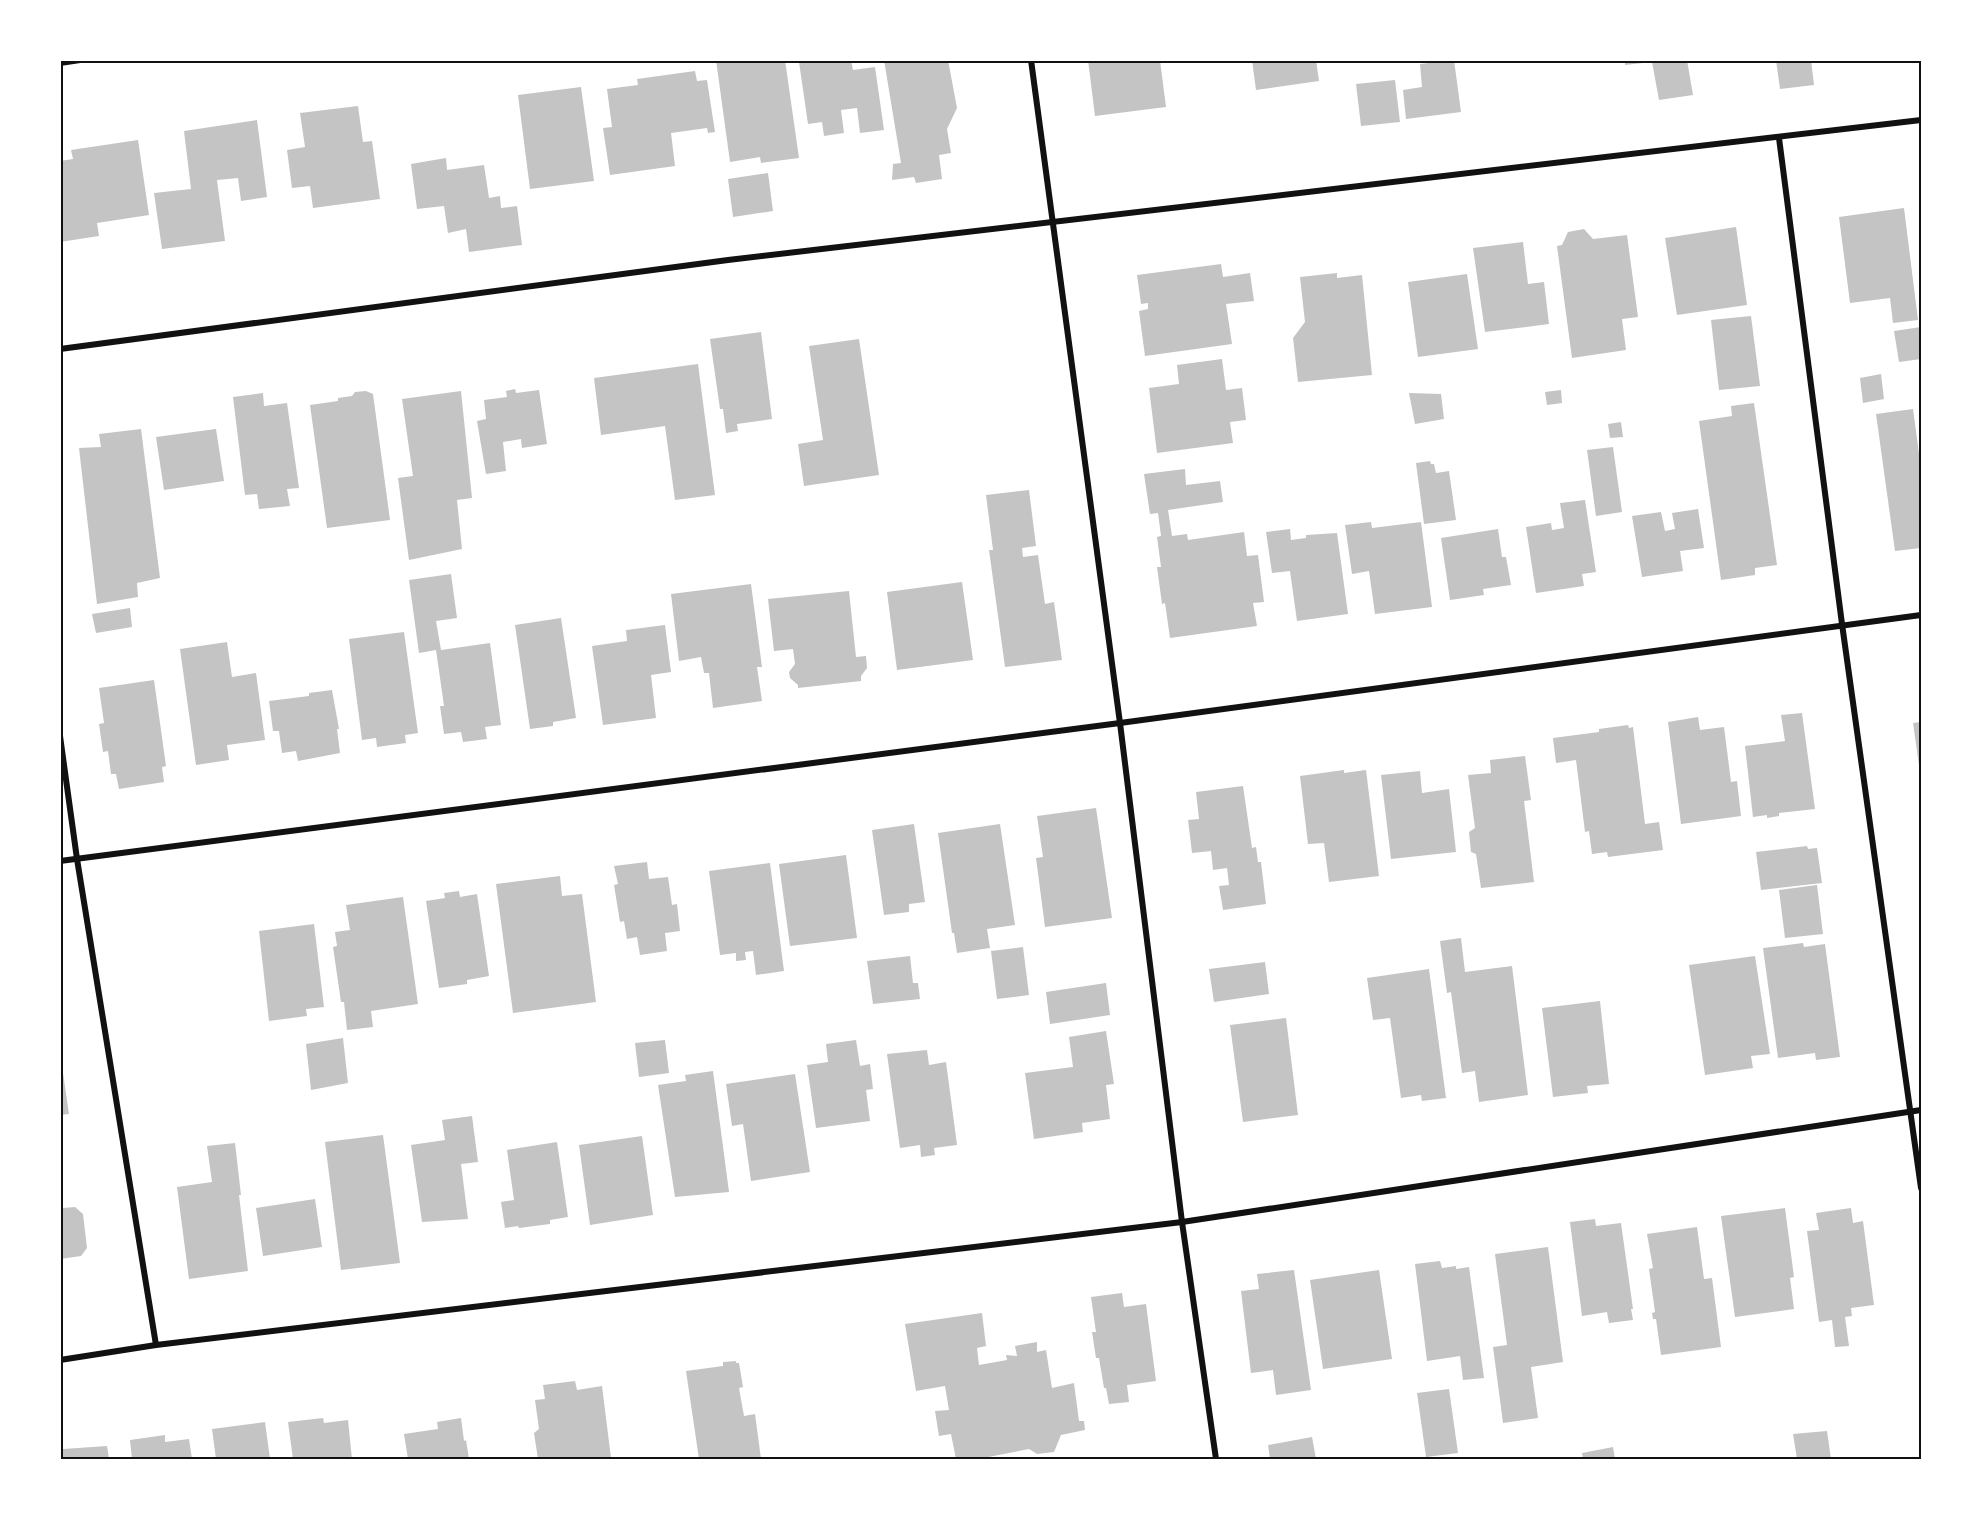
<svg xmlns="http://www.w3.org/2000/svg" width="1981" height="1519" viewBox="0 0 1981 1519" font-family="Lora,serif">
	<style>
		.building { fill: #c4c4c4 }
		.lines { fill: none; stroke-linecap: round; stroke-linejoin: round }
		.minor { stroke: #111; stroke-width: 6 }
		.neatline { fill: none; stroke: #111; stroke-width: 2 }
	</style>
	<rect width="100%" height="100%" fill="#fff"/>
	<g class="building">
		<polygon points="716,60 785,60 799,158 761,163 760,157 730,162"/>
		<polygon points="812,60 851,60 853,70 875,67 884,130 860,133 857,108 841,110 844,133 824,136 822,122 808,124 799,62"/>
		<polygon points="884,60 948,60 957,108 947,129 951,153 939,155 942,179 916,183 914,177 892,180 893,164 901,163"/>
		<polygon points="1088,60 1160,60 1166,107 1095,116"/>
		<polygon points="1252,60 1316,60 1319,81 1256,90"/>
		<polygon points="1454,60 1461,112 1406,119 1403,90 1422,87 1420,64"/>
		<polygon points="1625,60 1687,60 1693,95 1659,100 1652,62 1625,65"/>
		<polygon points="1776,60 1811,60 1814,85 1780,89"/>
		<polygon points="695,71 697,81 707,80 715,132 708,133 707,128 671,133 675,166 610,175 603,128 612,127 607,89 638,85 637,79"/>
		<polygon points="1395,80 1400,122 1361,126 1356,84"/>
		<polygon points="581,87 594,181 530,189 518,95"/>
		<polygon points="358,106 363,142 372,141 380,199 313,208 310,186 292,188 287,150 305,147 300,113"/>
		<polygon points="257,120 267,197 241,201 238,178 217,180 225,241 162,249 154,193 191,189 184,131"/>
		<polygon points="138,140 149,215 97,223 99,236 60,242 60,161 73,159 71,150"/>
		<polygon points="446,158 447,170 484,165 489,198 500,196 501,208 517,206 522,245 469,252 466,229 448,233 444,206 417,209 411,164"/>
		<polygon points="768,173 773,211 733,217 728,179"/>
		<polygon points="1904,208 1918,320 1893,323 1890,298 1850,303 1839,217"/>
		<polygon points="1736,227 1747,305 1677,315 1665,238"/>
		<polygon points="1584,229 1593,239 1627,235 1638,317 1622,319 1626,350 1572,358 1557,246 1562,245 1568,232"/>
		<polygon points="1523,242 1528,284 1544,282 1549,324 1485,332 1473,248"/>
		<polygon points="1221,264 1223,277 1250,273 1254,301 1226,304 1232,344 1145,356 1139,311 1148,309 1148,303 1141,304 1137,275"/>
		<polygon points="1337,273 1337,278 1362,275 1372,375 1298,382 1293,338 1305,322 1300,277"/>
		<polygon points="1467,274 1478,349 1418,357 1408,282"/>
		<polygon points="1751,316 1760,386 1719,390 1711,320"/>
		<polygon points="1921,327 1921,359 1899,362 1894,331"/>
		<polygon points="761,332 772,419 737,424 738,431 726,433 723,409 720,409 710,339"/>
		<polygon points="859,339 879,475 804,486 798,444 823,440 809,346"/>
		<polygon points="1222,359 1226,390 1242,388 1246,420 1230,422 1233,443 1157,453 1149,388 1179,384 1177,365"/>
		<polygon points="698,364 715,495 675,500 665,426 601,435 594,378"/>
		<polygon points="1881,374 1884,399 1863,403 1860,378"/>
		<polygon points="515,389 516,393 539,390 547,444 522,448 521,439 503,442 506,471 486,474 477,421 486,419 484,400 507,397 506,391"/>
		<polygon points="1561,390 1562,403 1547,405 1545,392"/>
		<polygon points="366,391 373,394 390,520 327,528 310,405 338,401 338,398 352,396 355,392"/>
		<polygon points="461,391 472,498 457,500 462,549 409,560 398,478 413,476 402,399"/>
		<polygon points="263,393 264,406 287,403 299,488 287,489 290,506 259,509 257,494 245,495 233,397"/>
		<polygon points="1409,393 1441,394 1444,419 1415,424"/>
		<polygon points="1754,403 1777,565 1755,568 1755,575 1721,580 1699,421 1732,416 1731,406"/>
		<polygon points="1913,409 1921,469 1921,548 1895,551 1876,414"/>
		<polygon points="1621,422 1623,437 1610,438 1608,424"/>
		<polygon points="141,429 160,578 137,583 138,597 97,604 79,448 101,447 99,434"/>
		<polygon points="216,429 224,481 164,490 156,437"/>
		<polygon points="1613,447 1622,512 1596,516 1587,450"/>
		<polygon points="1430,461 1431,464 1434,464 1436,473 1449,471 1456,520 1424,524 1416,463"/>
		<polygon points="1185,469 1186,485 1220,481 1223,502 1168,510 1172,536 1187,534 1188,540 1244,532 1247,556 1258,555 1264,602 1253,603 1257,626 1170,638 1165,603 1162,604 1157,567 1161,567 1157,537 1161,536 1158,513 1150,514 1144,474"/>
		<polygon points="1029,490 1036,546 1022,548 1023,557 1038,555 1045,604 1054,602 1062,660 1005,667 989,550 993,550 986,495"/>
		<polygon points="1585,500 1596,572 1582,574 1584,586 1536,593 1526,527 1551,523 1552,530 1564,528 1560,503"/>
		<polygon points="1698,509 1704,548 1680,551 1683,571 1642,577 1632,516 1661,512 1665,531 1675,529 1672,513"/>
		<polygon points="1371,522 1372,528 1421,522 1432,607 1375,614 1369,571 1352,574 1345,525"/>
		<polygon points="1290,529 1291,540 1306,538 1306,535 1337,533 1348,614 1297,621 1290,571 1272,573 1266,532"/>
		<polygon points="1498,529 1502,557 1506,557 1511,585 1483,589 1484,595 1450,600 1441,538"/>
		<polygon points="451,574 457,618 436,621 441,650 490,643 501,725 485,727 487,739 463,742 461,732 444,734 440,706 444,706 436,650 419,653 409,580"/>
		<polygon points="962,582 973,660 897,670 887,592"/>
		<polygon points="751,584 762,667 757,667 762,701 713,708 709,673 704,673 701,657 679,661 671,594"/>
		<polygon points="849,591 856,657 866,656 867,668 861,676 861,681 798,688 798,685 790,678 789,672 795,664 793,649 774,651 768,599"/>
		<polygon points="130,608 132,627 96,633 92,614"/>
		<polygon points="561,618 576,718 553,722 553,726 530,729 515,625"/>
		<polygon points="665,625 671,672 651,675 656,718 603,725 592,646 627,641 626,630"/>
		<polygon points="404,632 418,733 405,735 406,743 377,747 376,738 362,740 349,639"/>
		<polygon points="227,642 232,677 256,673 265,740 227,745 229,760 196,765 180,649"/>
		<polygon points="154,680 166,766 162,767 164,782 119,789 116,774 111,774 108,751 103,752 99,724 104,723 99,688"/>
		<polygon points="332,690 339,729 337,729 340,753 298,761 296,751 282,753 279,731 273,731 269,701 309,696 309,693"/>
		<polygon points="1802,713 1815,809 1779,813 1779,816 1767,818 1767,815 1753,817 1745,746 1785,741 1781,715"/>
		<polygon points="1698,717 1700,730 1724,727 1731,782 1737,781 1741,816 1681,824 1668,722"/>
		<polygon points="1921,722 1921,772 1920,772 1913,723"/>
		<polygon points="1628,725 1629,728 1633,727 1645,824 1659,822 1663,850 1608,857 1607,852 1592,854 1589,831 1585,832 1576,760 1556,763 1553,738 1599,732 1599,729"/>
		<polygon points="1525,756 1531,800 1524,801 1534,882 1481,888 1476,854 1471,852 1469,832 1475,828 1468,775 1491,773 1490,760"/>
		<polygon points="1344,770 1344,773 1366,770 1379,876 1329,882 1324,843 1308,844 1300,776"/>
		<polygon points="1420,771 1422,793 1449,789 1456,852 1391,859 1381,775"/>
		<polygon points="1243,786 1252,848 1256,847 1258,862 1261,862 1266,904 1223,910 1219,886 1229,885 1227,868 1213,870 1211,851 1192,853 1188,820 1199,819 1196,792"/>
		<polygon points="1096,808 1112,918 1045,927 1036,858 1043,857 1037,816"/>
		<polygon points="914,824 925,902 909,904 909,912 884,915 872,830"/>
		<polygon points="1000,824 1015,925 987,929 990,948 957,953 954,933 952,933 938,833"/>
		<polygon points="1807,846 1808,849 1817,848 1822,883 1761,890 1756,852"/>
		<polygon points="846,855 857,938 790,946 779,864"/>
		<polygon points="647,862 649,879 668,877 672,905 677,904 680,931 665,933 667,951 640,955 637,937 627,939 624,921 620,922 614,885 618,884 614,866"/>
		<polygon points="770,863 784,971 756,975 753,951 745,952 746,960 736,961 736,953 720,955 709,871"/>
		<polygon points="560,876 562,896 582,894 596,1002 513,1013 496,884"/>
		<polygon points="1817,885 1823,934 1785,938 1779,890"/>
		<polygon points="459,891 460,897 477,894 489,976 467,980 467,984 439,988 426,901 445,898 444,893"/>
		<polygon points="403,897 418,1004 371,1011 373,1027 347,1030 344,1002 341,1002 333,947 337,946 335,932 350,930 346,905"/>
		<polygon points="314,924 324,1007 306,1009 307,1016 269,1021 259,931"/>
		<polygon points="1461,938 1465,972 1512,966 1528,1095 1479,1102 1475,1071 1462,1073 1451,992 1447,993 1440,941"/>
		<polygon points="1803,943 1804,947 1825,944 1840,1057 1816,1060 1815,1053 1778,1058 1763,948"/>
		<polygon points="1023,947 1029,995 997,999 991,951"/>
		<polygon points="910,956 913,983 918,983 920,999 873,1004 867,961"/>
		<polygon points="1755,956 1770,1054 1751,1056 1753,1068 1705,1075 1689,965"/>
		<polygon points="1265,962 1269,994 1214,1002 1209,969"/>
		<polygon points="1429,969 1446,1098 1422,1101 1421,1095 1401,1098 1390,1018 1373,1020 1367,978"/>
		<polygon points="1106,983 1110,1015 1050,1024 1046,992"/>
		<polygon points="1600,1001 1609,1084 1587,1086 1588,1093 1553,1097 1542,1008"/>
		<polygon points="1286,1018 1298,1115 1243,1122 1230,1025"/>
		<polygon points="1106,1031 1114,1084 1106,1085 1110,1119 1082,1123 1083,1132 1034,1139 1025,1073 1073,1067 1069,1037"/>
		<polygon points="343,1038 348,1083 311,1090 306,1044"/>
		<polygon points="665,1040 669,1073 639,1077 635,1043"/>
		<polygon points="856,1040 860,1066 870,1064 873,1089 866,1090 870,1121 816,1128 807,1065 828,1062 826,1044"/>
		<polygon points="927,1050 929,1065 946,1062 957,1145 934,1148 935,1155 921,1157 920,1145 900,1148 887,1054"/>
		<polygon points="60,1066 62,1066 69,1114 60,1115"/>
		<polygon points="713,1071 729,1192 675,1197 658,1085 686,1081 685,1075"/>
		<polygon points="795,1074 810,1172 751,1181 743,1124 732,1126 726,1084"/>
		<polygon points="472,1116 478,1162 461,1164 468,1219 422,1222 411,1145 445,1140 442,1120"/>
		<polygon points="383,1135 400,1263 341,1270 325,1142"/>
		<polygon points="642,1136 653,1215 590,1225 579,1145"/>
		<polygon points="557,1142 568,1217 550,1220 550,1224 519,1228 518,1226 505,1228 501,1202 514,1200 507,1150"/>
		<polygon points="235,1143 241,1195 239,1195 248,1271 189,1279 177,1187 212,1182 207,1146"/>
		<polygon points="60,1199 63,1208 75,1207 83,1214 87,1248 81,1256 60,1259"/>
		<polygon points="315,1199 322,1247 263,1256 256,1208"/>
		<polygon points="1785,1208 1794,1277 1790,1278 1794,1309 1735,1317 1721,1216"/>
		<polygon points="1851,1208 1853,1223 1863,1221 1874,1305 1851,1308 1852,1316 1845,1317 1849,1346 1835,1347 1832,1320 1819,1322 1807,1231 1819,1230 1816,1213"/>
		<polygon points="1595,1219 1596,1226 1621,1223 1633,1309 1631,1309 1633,1320 1609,1323 1607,1312 1582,1316 1570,1222"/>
		<polygon points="1697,1227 1704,1279 1712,1278 1721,1347 1661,1355 1656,1319 1653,1319 1652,1313 1655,1312 1649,1269 1653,1268 1647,1234"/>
		<polygon points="1548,1247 1563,1362 1531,1367 1538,1418 1503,1423 1493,1347 1507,1345 1495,1254"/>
		<polygon points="1440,1261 1442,1268 1456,1266 1456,1269 1469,1267 1484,1378 1463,1380 1460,1356 1427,1361 1415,1264"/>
		<polygon points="1294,1270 1311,1390 1276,1395 1273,1370 1251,1373 1241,1291 1259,1289 1257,1274"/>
		<polygon points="1379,1270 1392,1359 1323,1369 1310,1280"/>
		<polygon points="1122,1293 1124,1307 1146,1304 1156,1381 1127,1385 1129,1402 1109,1404 1106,1388 1104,1388 1099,1358 1096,1358 1092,1332 1096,1332 1091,1297"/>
		<polygon points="982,1313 986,1346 977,1348 979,1365 1007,1360 1006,1355 1017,1356 1015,1346 1037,1342 1037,1352 1046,1350 1052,1388 1074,1383 1079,1421 1084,1421 1085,1430 1061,1435 1054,1452 1037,1454 1029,1449 978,1459 956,1459 951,1434 939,1436 935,1411 949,1410 945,1386 916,1391 905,1324"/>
		<polygon points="736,1361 736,1363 739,1363 743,1387 739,1388 744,1416 755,1414 761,1459 699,1459 686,1371 723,1366 723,1362"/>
		<polygon points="575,1381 577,1390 602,1386 611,1458 538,1459 534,1433 539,1429 535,1400 545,1399 543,1385"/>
		<polygon points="1449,1389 1458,1453 1426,1457 1417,1393"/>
		<polygon points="323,1418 324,1423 348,1420 352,1459 293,1459 288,1422"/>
		<polygon points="461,1418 464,1441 466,1440 469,1459 408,1459 404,1434 438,1429 437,1422"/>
		<polygon points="265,1422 270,1459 216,1459 212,1429"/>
		<polygon points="1827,1431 1831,1459 1797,1459 1793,1434"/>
		<polygon points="165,1435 165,1442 189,1439 192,1459 132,1459 130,1440"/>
		<polygon points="1312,1437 1316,1459 1270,1459 1268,1445"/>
		<polygon points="62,1446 63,1449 107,1446 109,1459 60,1459 60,1447"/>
		<polygon points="1613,1447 1615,1459 1583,1459 1582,1453"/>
	</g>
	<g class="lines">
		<g class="minor">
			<polyline points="1031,60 1120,723 1182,1222 1216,1459"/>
			<polyline points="60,63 80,60"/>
			<polyline points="1779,138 1842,624 1921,1188"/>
			<polyline points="60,349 728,260 1921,120"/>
			<polyline points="60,736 77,859 156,1345"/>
			<polyline points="60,861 1120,723 1921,615"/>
			<polyline points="60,1360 156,1345 1182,1222 1921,1110"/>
		</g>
	</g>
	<rect width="1981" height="1519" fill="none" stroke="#ffffff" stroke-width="123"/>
	<rect x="62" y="62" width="1858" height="1396" class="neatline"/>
</svg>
